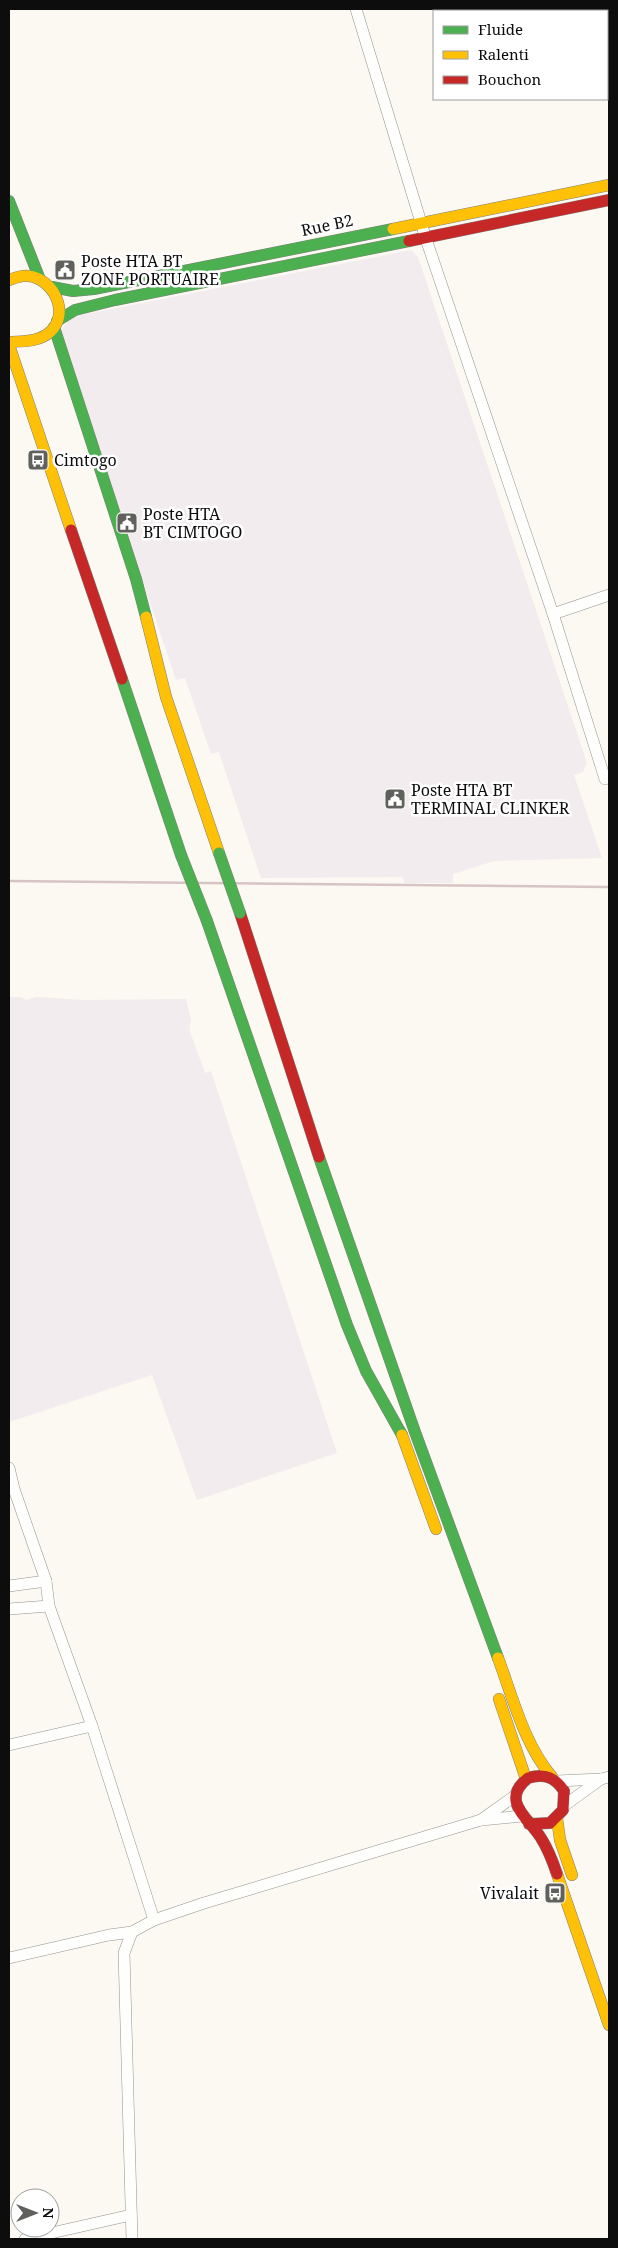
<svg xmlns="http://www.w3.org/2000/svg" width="618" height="2248" viewBox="0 0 618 2248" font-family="'Noto Serif',serif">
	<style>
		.industrial { fill: #f2ecee }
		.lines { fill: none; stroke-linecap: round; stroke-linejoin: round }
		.street-casing { stroke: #949390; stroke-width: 12 }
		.fast-casing { stroke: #81817d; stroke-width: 12 }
		.slow-casing { stroke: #81817d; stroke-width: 12 }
		.jam-casing { stroke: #81817d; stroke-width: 12 }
		.street { stroke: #fefefd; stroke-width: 11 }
		.fast { stroke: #4caf50; stroke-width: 11 }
		.slow { stroke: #ffc107; stroke-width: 11 }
		.jam { stroke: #c62828; stroke-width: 11 }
		.rail { stroke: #d7c4c4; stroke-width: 2.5 }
		.fast-bridge-casing { stroke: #81817d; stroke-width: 12; stroke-linecap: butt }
		.fast-bridge { stroke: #4caf50; stroke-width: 11 }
		.labels { text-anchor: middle; stroke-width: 5; stroke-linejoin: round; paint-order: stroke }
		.street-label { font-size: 16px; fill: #0d0d0d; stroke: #fff }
		.poi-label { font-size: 16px; fill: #0d0d0d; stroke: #fff; text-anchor: start }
	</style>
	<rect width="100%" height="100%" fill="#fbf9f1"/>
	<g class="industrial">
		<polygon points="411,250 418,257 587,763 583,772 574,775 602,858 494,861 453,874 453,883 404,883 403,877 261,878 219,752 211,754 185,678 176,680 59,333 71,317"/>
		<polygon points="9,997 21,997 26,1000 36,997 85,1000 186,999 191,1020 189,1029 205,1073 211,1071 337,1453 197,1500 152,1375 9,1422"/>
	</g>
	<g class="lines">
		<g class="street-casing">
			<g id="street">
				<polyline points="356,9 426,239 553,614 605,779"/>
				<polyline points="553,614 609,595"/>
				<polyline points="9,1468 14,1489 46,1581 49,1606 92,1726 154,1920"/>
				<polyline points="9,1586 46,1581"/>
				<polyline points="9,1609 49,1606"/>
				<polyline points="9,1745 92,1726"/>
				<polyline points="557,1781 601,1779 609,1777"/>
				<polyline points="565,1805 601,1779"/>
				<polyline points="481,1820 516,1795"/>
				<polyline points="9,1958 109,1935 132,1932"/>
				<polyline points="25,2239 131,2215"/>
				<polyline points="132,2239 124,1953 132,1932 154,1920 204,1903 481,1820 522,1816"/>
			</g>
		</g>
		<g class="fast-casing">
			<g id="fast">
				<polyline points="9,201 39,277"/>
				<polyline points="52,287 73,291 94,289 393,229"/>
				<polyline points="57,321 75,310 115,300 409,241"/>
				<polyline points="54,327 136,579 146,617"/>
				<polyline points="122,679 181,855"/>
				<polyline points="207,921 347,1325 366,1371 402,1435"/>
				<polyline points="319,1157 415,1432 498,1658"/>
			</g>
		</g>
		<g class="slow-casing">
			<g id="slow">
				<polyline points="393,229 609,185"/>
				<path d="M9 280C15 278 22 275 28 276 53 278 71 313 50 332 39 342 23 341 9 342"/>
				<polyline points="9,345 71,530"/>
				<polyline points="146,617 166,697 219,853"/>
				<polyline points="402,1435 436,1529"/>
				<path d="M498 1658C513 1698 524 1744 552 1777"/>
				<polyline points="499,1699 526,1779"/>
				<polyline points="557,1818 560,1840 572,1875"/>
				<polyline points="557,1874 609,2025"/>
			</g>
		</g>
		<g class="jam-casing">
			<g id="jam">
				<polyline points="409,241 609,200"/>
				<polyline points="71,530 122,679"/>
				<polyline points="240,913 319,1157"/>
				<path d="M529 1824 550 1823 563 1810 564 1791C555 1777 544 1773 528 1778 499 1801 529 1818 541 1838 548 1849 553 1862 557 1874"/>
			</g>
		</g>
		<use href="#street" class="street"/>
		<use href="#fast" class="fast"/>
		<use href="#slow" class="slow"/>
		<use href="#jam" class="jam"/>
		<polyline class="rail" points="9,881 609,887"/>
		<g class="fast-bridge-casing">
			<g id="fast-bridge">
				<polyline points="219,853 240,913"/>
				<polyline points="181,855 207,921"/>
			</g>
		</g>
		<use href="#fast-bridge" class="fast-bridge"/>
	</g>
	<defs>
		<g id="civic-square" transform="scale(1.125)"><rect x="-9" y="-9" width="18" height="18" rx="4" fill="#60605d" stroke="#fff"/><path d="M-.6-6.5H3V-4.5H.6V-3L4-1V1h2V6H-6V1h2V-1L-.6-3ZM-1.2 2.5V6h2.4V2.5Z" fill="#fff"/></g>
		<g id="bus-square" transform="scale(1.125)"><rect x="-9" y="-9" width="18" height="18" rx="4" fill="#60605d" stroke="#fff"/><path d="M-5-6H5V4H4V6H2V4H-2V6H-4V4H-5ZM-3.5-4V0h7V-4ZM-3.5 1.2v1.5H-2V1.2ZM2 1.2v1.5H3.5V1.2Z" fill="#fff"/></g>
	</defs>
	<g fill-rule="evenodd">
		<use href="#civic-square" x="65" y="270"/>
		<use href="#bus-square" x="38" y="460"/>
		<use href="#civic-square" x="127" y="523"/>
		<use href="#civic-square" x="395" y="799"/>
		<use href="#bus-square" x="555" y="1893"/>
	</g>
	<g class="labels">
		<g class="street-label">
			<text transform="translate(327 225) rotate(-12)" y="6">Rue B2</text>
		</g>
		<g class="poi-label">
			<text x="81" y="267">Poste HTA BT<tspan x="81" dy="18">ZONE PORTUAIRE</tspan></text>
			<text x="54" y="466">Cimtogo</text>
			<text x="143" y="520">Poste HTA<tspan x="143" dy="18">BT CIMTOGO</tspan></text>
			<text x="411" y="796">Poste HTA BT<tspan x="411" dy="18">TERMINAL CLINKER</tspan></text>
			<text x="539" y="1899" text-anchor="end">Vivalait</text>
		</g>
	</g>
	<rect width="618" height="2248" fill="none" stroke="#0d0d0d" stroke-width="20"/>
	<rect x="433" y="10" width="175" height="90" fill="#ffffff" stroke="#9e9e9e"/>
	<rect x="443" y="26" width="25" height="8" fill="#4caf50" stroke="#9e9e9e"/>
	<text x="478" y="35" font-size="15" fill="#0d0d0d">Fluide</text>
	<rect x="443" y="51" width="25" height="8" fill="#ffc107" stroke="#9e9e9e"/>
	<text x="478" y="60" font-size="15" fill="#0d0d0d">Ralenti</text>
	<rect x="443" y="76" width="25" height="8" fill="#c62828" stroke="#9e9e9e"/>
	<text x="478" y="85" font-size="15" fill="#0d0d0d">Bouchon</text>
	<g transform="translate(35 2213) rotate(90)"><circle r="24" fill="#ffffff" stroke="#9e9e9e"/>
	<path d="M0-4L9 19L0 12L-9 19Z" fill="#60605d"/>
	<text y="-8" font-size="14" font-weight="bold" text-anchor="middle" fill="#0d0d0d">N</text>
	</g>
</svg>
